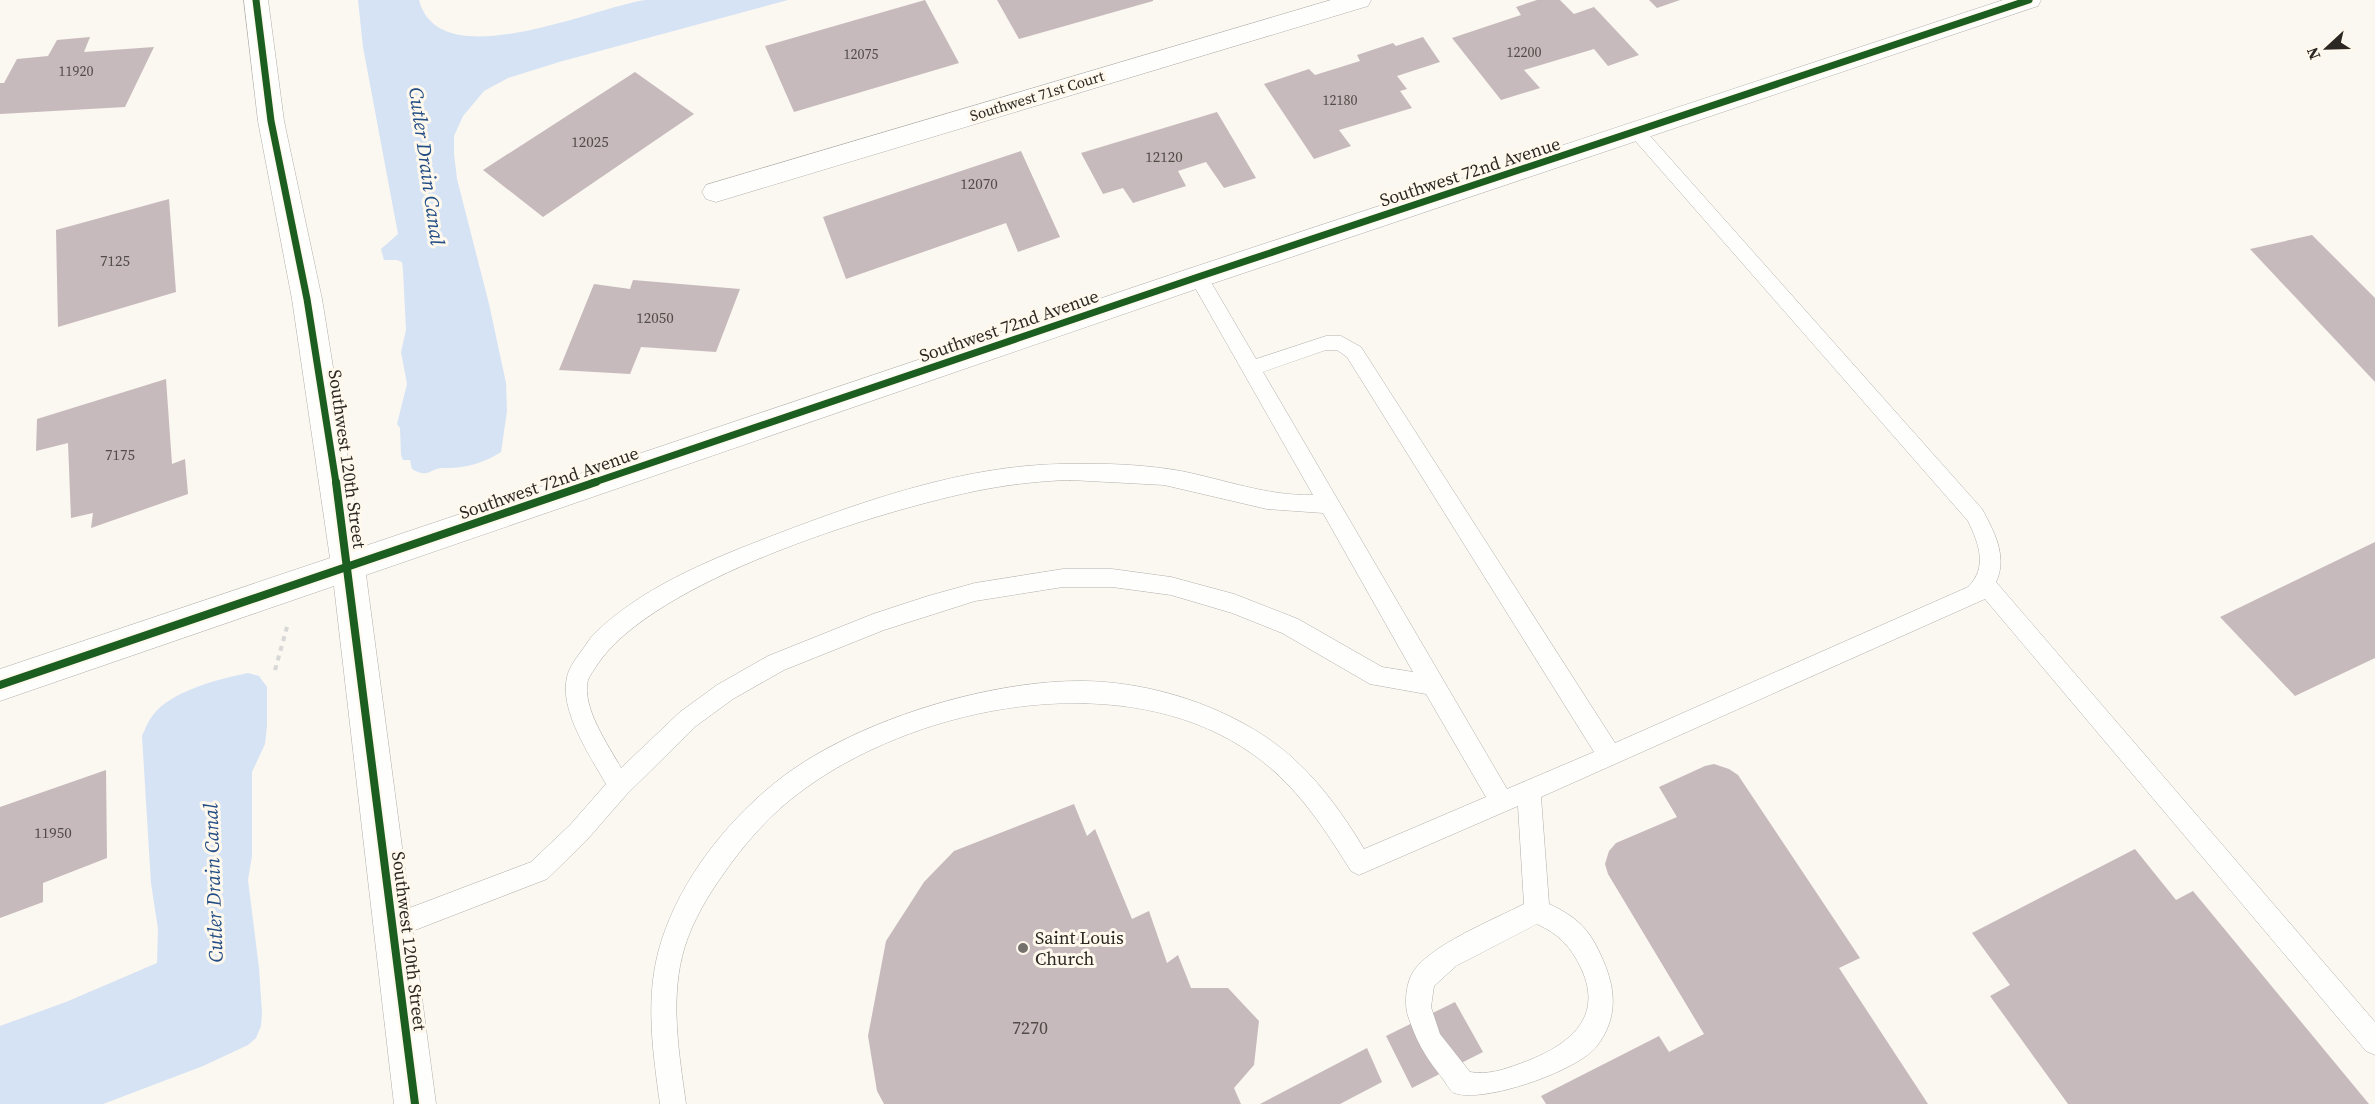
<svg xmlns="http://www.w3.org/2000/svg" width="2375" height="1104" viewBox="0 0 2375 1104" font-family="'Source Serif 4',serif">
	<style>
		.water { fill: #d5e3f4 }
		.building { fill: #c7babc }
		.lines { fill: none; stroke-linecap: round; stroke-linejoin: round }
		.lane-casing { stroke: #b2afaa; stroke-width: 1 }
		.street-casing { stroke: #b2afaa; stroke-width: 1 }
		.secondary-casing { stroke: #b2afaa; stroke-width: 1 }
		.path { stroke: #d8d8d6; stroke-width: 4; stroke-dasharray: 5 5; stroke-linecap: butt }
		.lane { fill: #fefefd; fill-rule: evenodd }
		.street { fill: #fefefd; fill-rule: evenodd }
		.secondary { fill: #fefefd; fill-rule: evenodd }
		.cycleway-far1-casing { stroke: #fff8ed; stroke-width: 10 }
		.cycleway-casing { stroke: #fff8ed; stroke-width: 12 }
		.cycleway-far1 { stroke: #1b5e20; stroke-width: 7 }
		.cycleway { stroke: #1b5e20; stroke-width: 8 }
		.poi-dot { fill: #74706b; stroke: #fff8ed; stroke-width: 2 }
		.labels { text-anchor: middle; stroke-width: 6; stroke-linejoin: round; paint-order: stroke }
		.far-number-label { font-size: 14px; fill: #524c49 }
		.far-street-label { font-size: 15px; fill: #2b2823; stroke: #fff8ed }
		.number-label { font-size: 15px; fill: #524c49 }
		.street-label { font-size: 18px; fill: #2b2823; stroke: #fff8ed }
		.poi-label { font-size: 18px; fill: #2b2823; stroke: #fff8ed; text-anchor: start }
		.near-number-label { font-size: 18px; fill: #524c49 }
		.water-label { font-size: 20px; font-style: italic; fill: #224d85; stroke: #fff8ed }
	</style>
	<rect width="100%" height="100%" fill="#fbf7f1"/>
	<g class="water">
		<path d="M358 0H419C439 79 597 6 646 0 660 0 676 0 691 0 723 0 755 0 788 0L559 62 508 78 484 91 463 116 454 136V154L457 179 489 304 506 383 507 411 501 452C485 463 462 469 443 468 430 468 429 479 412 469L410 460H403L401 455 400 428 397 424 407 384 401 352 406 330 403 270 402 262 397 260H384L381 249 398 234 363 47Z"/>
		<path d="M248 673 259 676 267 687V725L265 744 252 772V856L248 880 259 968 262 1013 261 1026 256 1038 248 1045 203 1066 103 1104H0V1026L66 1002 157 963 158 929 151 883 142 736C145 730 148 721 153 715 171 691 219 679 248 673Z"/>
	</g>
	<g class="building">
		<polygon points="925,0 959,63 794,112 765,46"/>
		<polygon points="997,0 1153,0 1153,1 1019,39"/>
		<polygon points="1537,0 1560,0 1574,14 1594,7 1639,55 1608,66 1594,49 1524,70 1540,88 1501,100 1452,38 1521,15 1516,7"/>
		<polygon points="1649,0 1680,0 1657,8"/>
		<polygon points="90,37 84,52 154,47 125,107 0,114 0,83 4,83 17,59 48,56 57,40"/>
		<polygon points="1423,37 1440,62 1397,76 1407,89 1400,91 1412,108 1339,130 1351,146 1314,159 1264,84 1309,69 1315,75 1360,61 1357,55 1393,43 1396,46"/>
		<polygon points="635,72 694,114 543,217 483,170"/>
		<polygon points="1217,112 1256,178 1224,188 1206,162 1178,171 1186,186 1133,203 1123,188 1103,194 1081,153"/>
		<polygon points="1021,151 1060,237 1018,252 1006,223 846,279 823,217"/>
		<polygon points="169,199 176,292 58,327 56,230"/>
		<polygon points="2312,235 2375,298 2375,382 2250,249"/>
		<polygon points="633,280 740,289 716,352 641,347 630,374 559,370 594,284 630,289"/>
		<polygon points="166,379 172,464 185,459 188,494 91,528 93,513 71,518 68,443 36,451 37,419"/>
		<polygon points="2375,542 2375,658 2295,696 2220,617"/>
		<polygon points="1714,764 1729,769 1738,775 1860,958 1839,968 1928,1104 1546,1104 1541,1096 1659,1036 1669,1052 1704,1034 1608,874 1605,864 1609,851 1616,843 1677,817 1659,787 1705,766"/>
		<polygon points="106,770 107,858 43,883 43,902 0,918 0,807"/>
		<polygon points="1074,804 1087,836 1095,829 1132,919 1149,911 1167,963 1178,955 1191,988 1228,988 1259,1021 1254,1065 1234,1088 1241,1104 884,1104 877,1091 868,1036 886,941 924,882 954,851"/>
		<polygon points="2135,849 2176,900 2193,891 2369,1104 2068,1104 1990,996 2010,985 1972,933"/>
		<polygon points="1455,1002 1483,1052 1412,1088 1386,1036"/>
		<polygon points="1367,1048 1382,1082 1340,1104 1260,1104"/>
	</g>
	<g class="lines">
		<g class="lane-casing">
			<path id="lane" d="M1637 126 1643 128 1982 509C1994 531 2008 557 1996 582L2375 1022V1055L2366 1051 1985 599 1541 797 1549 904C1579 918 1590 930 1603 960 1616 990 1618 1018 1597 1046 1578 1071 1483 1104 1454 1093 1449 1090 1446 1083 1443 1079 1424 1054 1418 1045 1408 1016 1404 1004 1406 983 1413 972 1430 945 1495 919 1524 904L1518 806 1359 875 1351 871C1314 812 1283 766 1219 734 1094 672 912 710 803 790 771 813 744 844 722 876 707 897 693 921 685 946 669 997 679 1053 686 1104H660C653 1053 645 1000 659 949 678 881 729 817 785 775 861 719 990 680 1084 681 1140 682 1199 698 1248 726 1300 755 1334 799 1364 849L1486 797 1426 694 1370 684 1282 633 1232 613 1171 595 1112 587H1063L975 601 884 630 784 670 733 699 696 726 627 794 586 841 547 879 392 939 383 936 380 927 383 918 531 862 570 825 606 784C590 756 559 710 567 677 569 668 575 660 580 653 585 647 589 639 594 634 643 586 714 558 777 534 866 500 964 466 1060 464 1100 463 1142 464 1181 471 1226 480 1267 496 1313 495L1189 277 1191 272 1198 270 1205 272 1256 359 1326 336H1341L1361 347 1615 743 1968 587C1988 567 1979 544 1968 521L1631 136 1628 132 1631 128ZM1326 350H1337L1347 357 1594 752 1507 789 1263 372ZM1070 480 1164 485 1267 509 1323 513 1413 672 1382 667 1298 619 1234 594 1171 577 1112 569H1063L975 583 928 596 873 614 768 656 717 685 680 712 621 768C609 746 581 707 588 680 590 675 594 670 597 665 653 581 873 513 971 492 1004 485 1037 481 1070 480ZM1537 924C1559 934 1571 947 1581 968 1606 1021 1564 1048 1519 1064 1503 1070 1487 1075 1470 1072L1440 1034 1431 1007 1434 986 1456 966Z"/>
		</g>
		<g class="street-casing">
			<polygon id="street" points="1331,0 1371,0 1368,6 716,202 706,199 702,192 706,185"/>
		</g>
		<g class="secondary-casing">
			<polygon id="secondary" points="244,0 268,0 284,121 322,299 362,547 1188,269 2003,0 2041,0 2038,6 1208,285 366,575 436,1104 394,1104 334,586 0,701 0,669 330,558 292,299 258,121"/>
		</g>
		<polyline class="path" points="275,670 287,627"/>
		<use href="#lane" class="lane"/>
		<use href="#street" class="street"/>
		<use href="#secondary" class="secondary"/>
		<g class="cycleway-far1-casing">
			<g id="cycleway-far1">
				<polyline points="256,0 271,121 307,299 336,483"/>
				<polyline points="592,483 1198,277 2029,0"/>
			</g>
		</g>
		<g class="cycleway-casing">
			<g id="cycleway">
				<polyline points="336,482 415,1104"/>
				<polyline points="0,685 596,482"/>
			</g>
		</g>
		<use href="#cycleway-far1" class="cycleway-far1"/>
		<use href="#cycleway" class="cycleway"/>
	</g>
	<circle class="poi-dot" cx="1023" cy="948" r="6"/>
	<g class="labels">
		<g class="far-number-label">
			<text x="1524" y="57">12200</text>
			<text x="861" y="59">12075</text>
			<text x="76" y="76">11920</text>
			<text x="1340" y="105">12180</text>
		</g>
		<g class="far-street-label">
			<text transform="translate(1037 96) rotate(-17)" y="5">Southwest 71st Court</text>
		</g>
		<g class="number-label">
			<text x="590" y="147">12025</text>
			<text x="1164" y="162">12120</text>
			<text x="979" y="189">12070</text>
			<text x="115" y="266">7125</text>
			<text x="655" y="323">12050</text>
			<text x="120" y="460">7175</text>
			<text x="53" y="838">11950</text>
		</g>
		<g class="street-label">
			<text transform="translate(1470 172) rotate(-18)" y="6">Southwest 72nd Avenue</text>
			<text transform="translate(1009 326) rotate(-19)" y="6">Southwest 72nd Avenue</text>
			<text transform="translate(347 459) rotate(82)" y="6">Southwest 120th Street</text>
			<text transform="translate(549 483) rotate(-19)" y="6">Southwest 72nd Avenue</text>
			<text transform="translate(409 941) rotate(83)" y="6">Southwest 120th Street</text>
		</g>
		<g class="poi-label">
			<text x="1035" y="944">Saint Louis<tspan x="1035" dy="21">Church</tspan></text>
		</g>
		<g class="near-number-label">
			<text x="1030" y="1034">7270</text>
		</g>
		<g class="water-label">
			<text transform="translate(427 166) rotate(82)" y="7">Cutler Drain Canal</text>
			<text transform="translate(213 883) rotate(-92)" y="7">Cutler Drain Canal</text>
		</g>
	</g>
	<g transform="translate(2327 48) rotate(248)" stroke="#fff8ed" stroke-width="4.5" paint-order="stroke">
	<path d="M0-4.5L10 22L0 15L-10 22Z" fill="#2b2823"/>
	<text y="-9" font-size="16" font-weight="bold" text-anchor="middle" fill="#2b2823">N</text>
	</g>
</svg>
